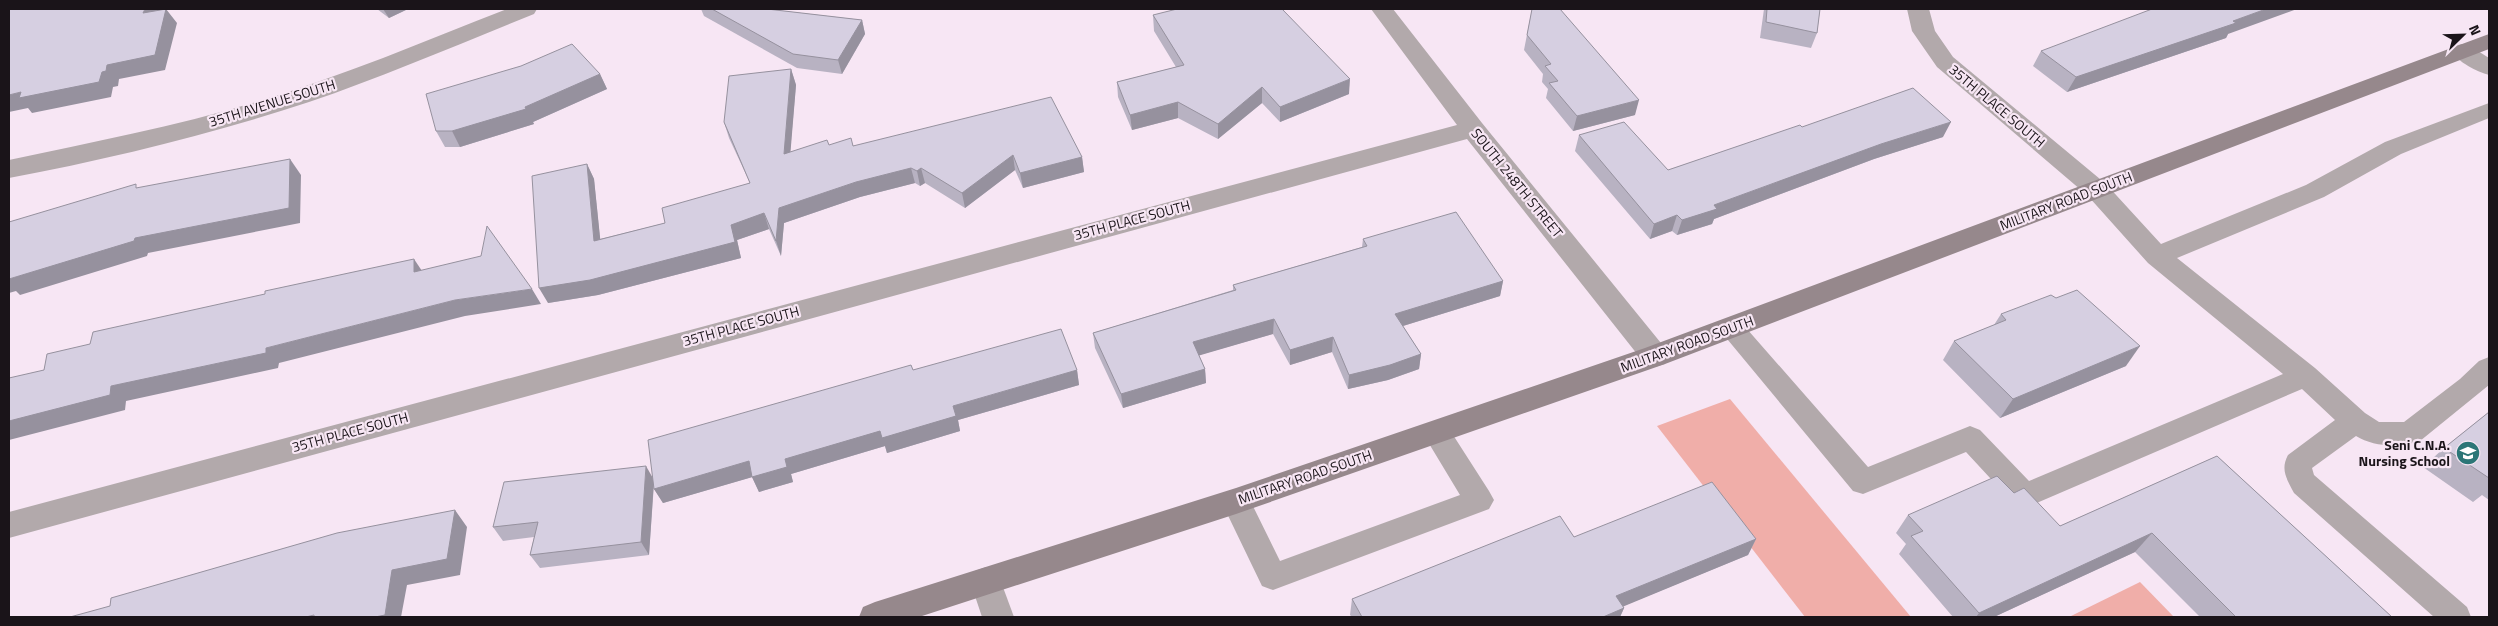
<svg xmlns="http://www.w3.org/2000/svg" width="2498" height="626" viewBox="0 0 2498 626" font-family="'Titillium Web',sans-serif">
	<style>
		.green { fill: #f0aea9 }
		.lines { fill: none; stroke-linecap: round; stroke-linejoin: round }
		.service { fill: #b2a9ab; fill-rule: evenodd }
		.minor { fill: #b2a9ab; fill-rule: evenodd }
		.secondary { fill: #96888c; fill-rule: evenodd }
		.wall { fill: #b8b2c2 }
		.shaded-wall { fill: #96919e }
		.building { fill: #d6cfe1; stroke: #96919e }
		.labels { text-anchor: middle; stroke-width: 4.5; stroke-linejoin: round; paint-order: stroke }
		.street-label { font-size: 14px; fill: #1a1419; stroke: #f7e6f4 }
		.poi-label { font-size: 14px; font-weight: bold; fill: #1a1419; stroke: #f7e6f4; text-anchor: end }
	</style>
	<rect width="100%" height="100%" fill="#f7e6f4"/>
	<g class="green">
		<polygon points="1730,399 1911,617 1805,617 1657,426"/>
		<polygon points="2140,582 2174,617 2069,617"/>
	</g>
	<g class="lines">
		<g class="service">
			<path d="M2462 44 2470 46 2489 58V75C2477 72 2458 62 2451 51L2454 46Z"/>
			<path d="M2489 103V118L2401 154 2324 197 2177 258 2315 368 2365 413 2379 422H2404L2460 379 2479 361 2489 357V385L2420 441C2400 448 2374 447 2356 436L2312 468 2314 475 2467 607 2471 617H2434L2294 493C2287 479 2280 470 2288 455L2335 420 2302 389 2025 508 2015 505 1966 452 1863 494 1853 491 1718 328 1722 321 1731 318 1740 321 1868 467 1970 426 1980 430 2029 481 2283 374 2148 263 2088 196 2085 190 2088 184 2097 182 2106 184 2161 244 2306 185 2385 142Z"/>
			<polygon points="1436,421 1446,424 1489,491 1494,500 1489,509 1273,590 1262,586 1221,501 1226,492 1236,489 1246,492 1280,561 1460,495 1422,432 1426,424"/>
		</g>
		<g class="minor">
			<path d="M507 9H537L534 14C459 44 385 76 309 102 212 134 109 159 9 178V160C92 142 177 126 259 101 343 76 425 41 507 9Z"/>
			<polygon points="1371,9 1393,9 1482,123 1665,348 1669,356 1665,364 1655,367 1645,364 1467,139 9,538 9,512 1457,125"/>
			<polygon points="1907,9 1929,9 1935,31 1953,57 2106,184 2110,190 2106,196 2097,199 2088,196 1937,67 1912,31"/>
			<polygon points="986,567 997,571 1014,617 982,617 970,581 975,571"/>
		</g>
		<polygon class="secondary" points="2489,34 2489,49 1665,364 1236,514 919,617 859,617 863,607 875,602 1236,488 1645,348"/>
	</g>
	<g class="wall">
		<polygon points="377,9 408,9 389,18"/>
		<polygon points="701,9 767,9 862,20 865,34 842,74 797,68 704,16"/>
		<polygon points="1532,9 1635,115 1573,131 1546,98 1548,89 1542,82 1543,74 1524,50"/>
		<polygon points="1764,9 1820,9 1817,33 1811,48 1760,38"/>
		<polygon points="1153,15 1349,94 1280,122 1262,103 1218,139 1178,118 1132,130 1118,97 1117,82 1176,67 1154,31"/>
		<polygon points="2228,34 2226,38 2067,92 2033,66 2041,51"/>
		<polygon points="791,69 796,85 790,152 829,145 1082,157 1084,172 1023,188 1015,170 965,208 925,183 920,186 915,183 860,197 784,223 781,256 769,229 737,240 741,258 598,295 548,303 587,164 594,179 600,239 665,223 750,183 729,138 724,122"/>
		<polygon points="600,74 607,89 533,122 534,124 460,147 445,147 436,131"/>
		<polygon points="1802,127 1943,137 1874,159 1714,219 1712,224 1677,235 1672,231 1650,239 1575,151 1579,135 1668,170"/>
		<polygon points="1363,239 1503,281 1500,296 1403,326 1421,354 1419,369 1388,380 1348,389 1332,352 1290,365 1273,334 1199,355 1205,369 1206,383 1123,408 1095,348 1093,333 1233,290 1233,285 1362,247"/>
		<polygon points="2001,314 2126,366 2000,418 1943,360 1954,341 1994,325"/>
		<polygon points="913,370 1077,370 1079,385 958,420 960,431 887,453 885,446 791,474 793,482 759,492 752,477 663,503 654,489 654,484 649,555 540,568 530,555 534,537 503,541 493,527 653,478"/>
		<polygon points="2489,412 2489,500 2482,495 2473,502 2423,467 2444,448"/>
		<polygon points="2217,456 2392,617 2200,617 2135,552 1994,617 1953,617 1899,554 1906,544 1896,533 1908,515 2014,493 2060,526"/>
		<polygon points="1574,537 1756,539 1748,555 1623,606 1624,608 1620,617 1352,617 1350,615 1352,599"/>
	</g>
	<g class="shaded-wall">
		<polygon points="145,9 163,9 153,28 143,13"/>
		<polygon points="166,9 177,23 165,70 119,79 118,86 113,87 111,97 32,113 28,108 9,112 9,95 102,72 107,65"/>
		<polygon points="383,9 408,9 389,18"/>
		<polygon points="2266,9 2297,9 2228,34 2226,38 2067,92 2076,77"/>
		<polygon points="862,20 865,34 842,74 838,60"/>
		<polygon points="791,69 796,85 789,170 784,154"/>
		<polygon points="600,74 607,89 533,122 534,124 460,147 452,131 525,107"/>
		<polygon points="1350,79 1349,94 1280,122 1280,107"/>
		<polygon points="1262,87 1262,103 1218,139 1218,124"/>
		<polygon points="1639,100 1635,115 1573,131 1577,116"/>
		<polygon points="1178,102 1178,118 1132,130 1130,115"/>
		<polygon points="1951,122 1943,137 1874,159 1714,219 1712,224 1677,235 1682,220 1714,205 1881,144"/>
		<polygon points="1013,155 1015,170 965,208 962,193"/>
		<polygon points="1082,157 1084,172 1023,188 1020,173"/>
		<polygon points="290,159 301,175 300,223 148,253 147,256 20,295 16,291 9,293 9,279 135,238"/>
		<polygon points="587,164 594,179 602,256 594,241"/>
		<polygon points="911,168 915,183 860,197 784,223 781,256 776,241 779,208 856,182"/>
		<polygon points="921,168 925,183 920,186 917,171"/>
		<polygon points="764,213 769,229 737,240 741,258 598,295 548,303 539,288"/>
		<polygon points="1677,215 1672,231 1650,239 1654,224"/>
		<polygon points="414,259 424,274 414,272"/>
		<polygon points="1503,281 1500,296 1393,329 1395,314"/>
		<polygon points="532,289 541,304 465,316 279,363 278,368 126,401 125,410 9,440 9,421 111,386 266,348 455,300"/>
		<polygon points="1274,319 1273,334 1194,357 1193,342"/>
		<polygon points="1333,337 1332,352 1290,365 1290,350"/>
		<polygon points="2140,346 2126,366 2000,418 2013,399"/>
		<polygon points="1421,354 1419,369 1388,380 1348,389 1349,375"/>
		<polygon points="1205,369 1206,383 1123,408 1121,394"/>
		<polygon points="1077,370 1079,385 958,420 960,431 887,453 885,446 791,474 793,482 759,492 752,477 785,459 953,406"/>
		<polygon points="749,461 756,476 663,503 654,489"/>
		<polygon points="646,466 654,480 649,555 641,542"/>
		<polygon points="455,510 467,527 460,575 407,585 401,617 375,617 392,570"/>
		<polygon points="2152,533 2135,552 1994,617 1976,617 1979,613"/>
		<polygon points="1756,539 1748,555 1610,612 1616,596"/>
		<polygon points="1624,608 1620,617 1603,617"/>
	</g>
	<g class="building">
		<polygon points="9,9 145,9 143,13 166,9 155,55 107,65 106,71 102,72 99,82 19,98 21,92 9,95"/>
		<polygon points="712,9 767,9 862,20 838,60 793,54"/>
		<polygon points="1177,9 1282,9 1350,79 1280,107 1262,87 1218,124 1178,102 1130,115 1117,82 1184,65 1153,15"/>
		<polygon points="1532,9 1560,9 1639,100 1577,116 1549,83 1558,81 1545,66 1551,64 1527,35"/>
		<polygon points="1767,9 1820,9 1817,33 1766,22"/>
		<polygon points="2152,9 2266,9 2233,21 2236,23 2076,77 2041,51"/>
		<polygon points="572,44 600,74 525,107 526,109 452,131 436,131 426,94 521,66"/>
		<polygon points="791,69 784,154 827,140 829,145 851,138 853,146 1051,97 1082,157 1020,173 1013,155 962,193 921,168 917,171 911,168 856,182 779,208 776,241 764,213 731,225 735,242 590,280 539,288 532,176 587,164 594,241 665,223 662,208 750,183 724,122 729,76"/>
		<polygon points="1913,88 1951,122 1881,144 1714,205 1717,209 1682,220 1677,215 1654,224 1579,135 1624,122 1668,170 1800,125 1802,127"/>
		<polygon points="290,159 289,208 135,238 134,241 9,279 9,222 136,184 136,188"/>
		<polygon points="1456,212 1503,281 1395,314 1421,354 1390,365 1349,375 1333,337 1290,350 1274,319 1193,342 1205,369 1121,394 1093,333 1236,290 1233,285 1367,246 1363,239"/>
		<polygon points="487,226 532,289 455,300 266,348 266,353 111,386 110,395 9,421 9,378 44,370 47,354 90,344 93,332 265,294 265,291 414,259 414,272 481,256"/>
		<polygon points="2077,290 2140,346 2013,399 1954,341 2006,320 2001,314 2051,295 2056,298"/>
		<polygon points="1061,329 1077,370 953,406 956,416 882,438 880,431 785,459 787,467 752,477 749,461 654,489 648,440 911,365 913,370"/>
		<polygon points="2489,412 2489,478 2444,448"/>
		<polygon points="2217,456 2392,617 2236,617 2152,533 1979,613 1911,536 1923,531 1908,515 1997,476 2014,493 2024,488 2060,526"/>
		<polygon points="646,466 641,542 530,555 538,522 493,527 504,482"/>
		<polygon points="1712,482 1756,539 1616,596 1624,608 1603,617 1362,617 1352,599 1560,516 1574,537"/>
		<polygon points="455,510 447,559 392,570 385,615 375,617 314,617 314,615 306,617 70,617 110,606 111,598 337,533"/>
	</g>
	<defs>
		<g id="school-disc" transform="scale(1.25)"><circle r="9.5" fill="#2c7677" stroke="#f7e6f4"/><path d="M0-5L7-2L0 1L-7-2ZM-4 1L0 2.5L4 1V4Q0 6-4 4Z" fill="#fff"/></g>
	</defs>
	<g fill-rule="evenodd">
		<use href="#school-disc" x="2468" y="453"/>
	</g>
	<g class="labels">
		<g class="street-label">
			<text transform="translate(272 103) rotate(-17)" y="5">35TH AVENUE SOUTH</text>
			<text transform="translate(1997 106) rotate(40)" y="5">35TH PLACE SOUTH</text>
			<text transform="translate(1517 183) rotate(51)" y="5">SOUTH 248TH STREET</text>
			<text transform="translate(2066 201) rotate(-21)" y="5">MILITARY ROAD SOUTH</text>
			<text transform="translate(1132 220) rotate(-15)" y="5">35TH PLACE SOUTH</text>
			<text transform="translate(741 326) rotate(-15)" y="5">35TH PLACE SOUTH</text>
			<text transform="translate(1687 344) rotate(-20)" y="5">MILITARY ROAD SOUTH</text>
			<text transform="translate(350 432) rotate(-15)" y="5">35TH PLACE SOUTH</text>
			<text transform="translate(1305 477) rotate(-19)" y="5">MILITARY ROAD SOUTH</text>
		</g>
		<g class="poi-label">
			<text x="2450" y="450">Seni C.N.A.<tspan x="2450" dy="16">Nursing School</tspan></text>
		</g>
	</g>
	<rect width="2498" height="626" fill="none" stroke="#1a1419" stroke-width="20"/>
	<g transform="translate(2463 35) rotate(67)" stroke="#f7e6f4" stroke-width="4" paint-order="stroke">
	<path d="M0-4L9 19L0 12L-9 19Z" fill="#1a1419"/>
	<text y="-8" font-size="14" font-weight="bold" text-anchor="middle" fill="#1a1419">N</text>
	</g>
</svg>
